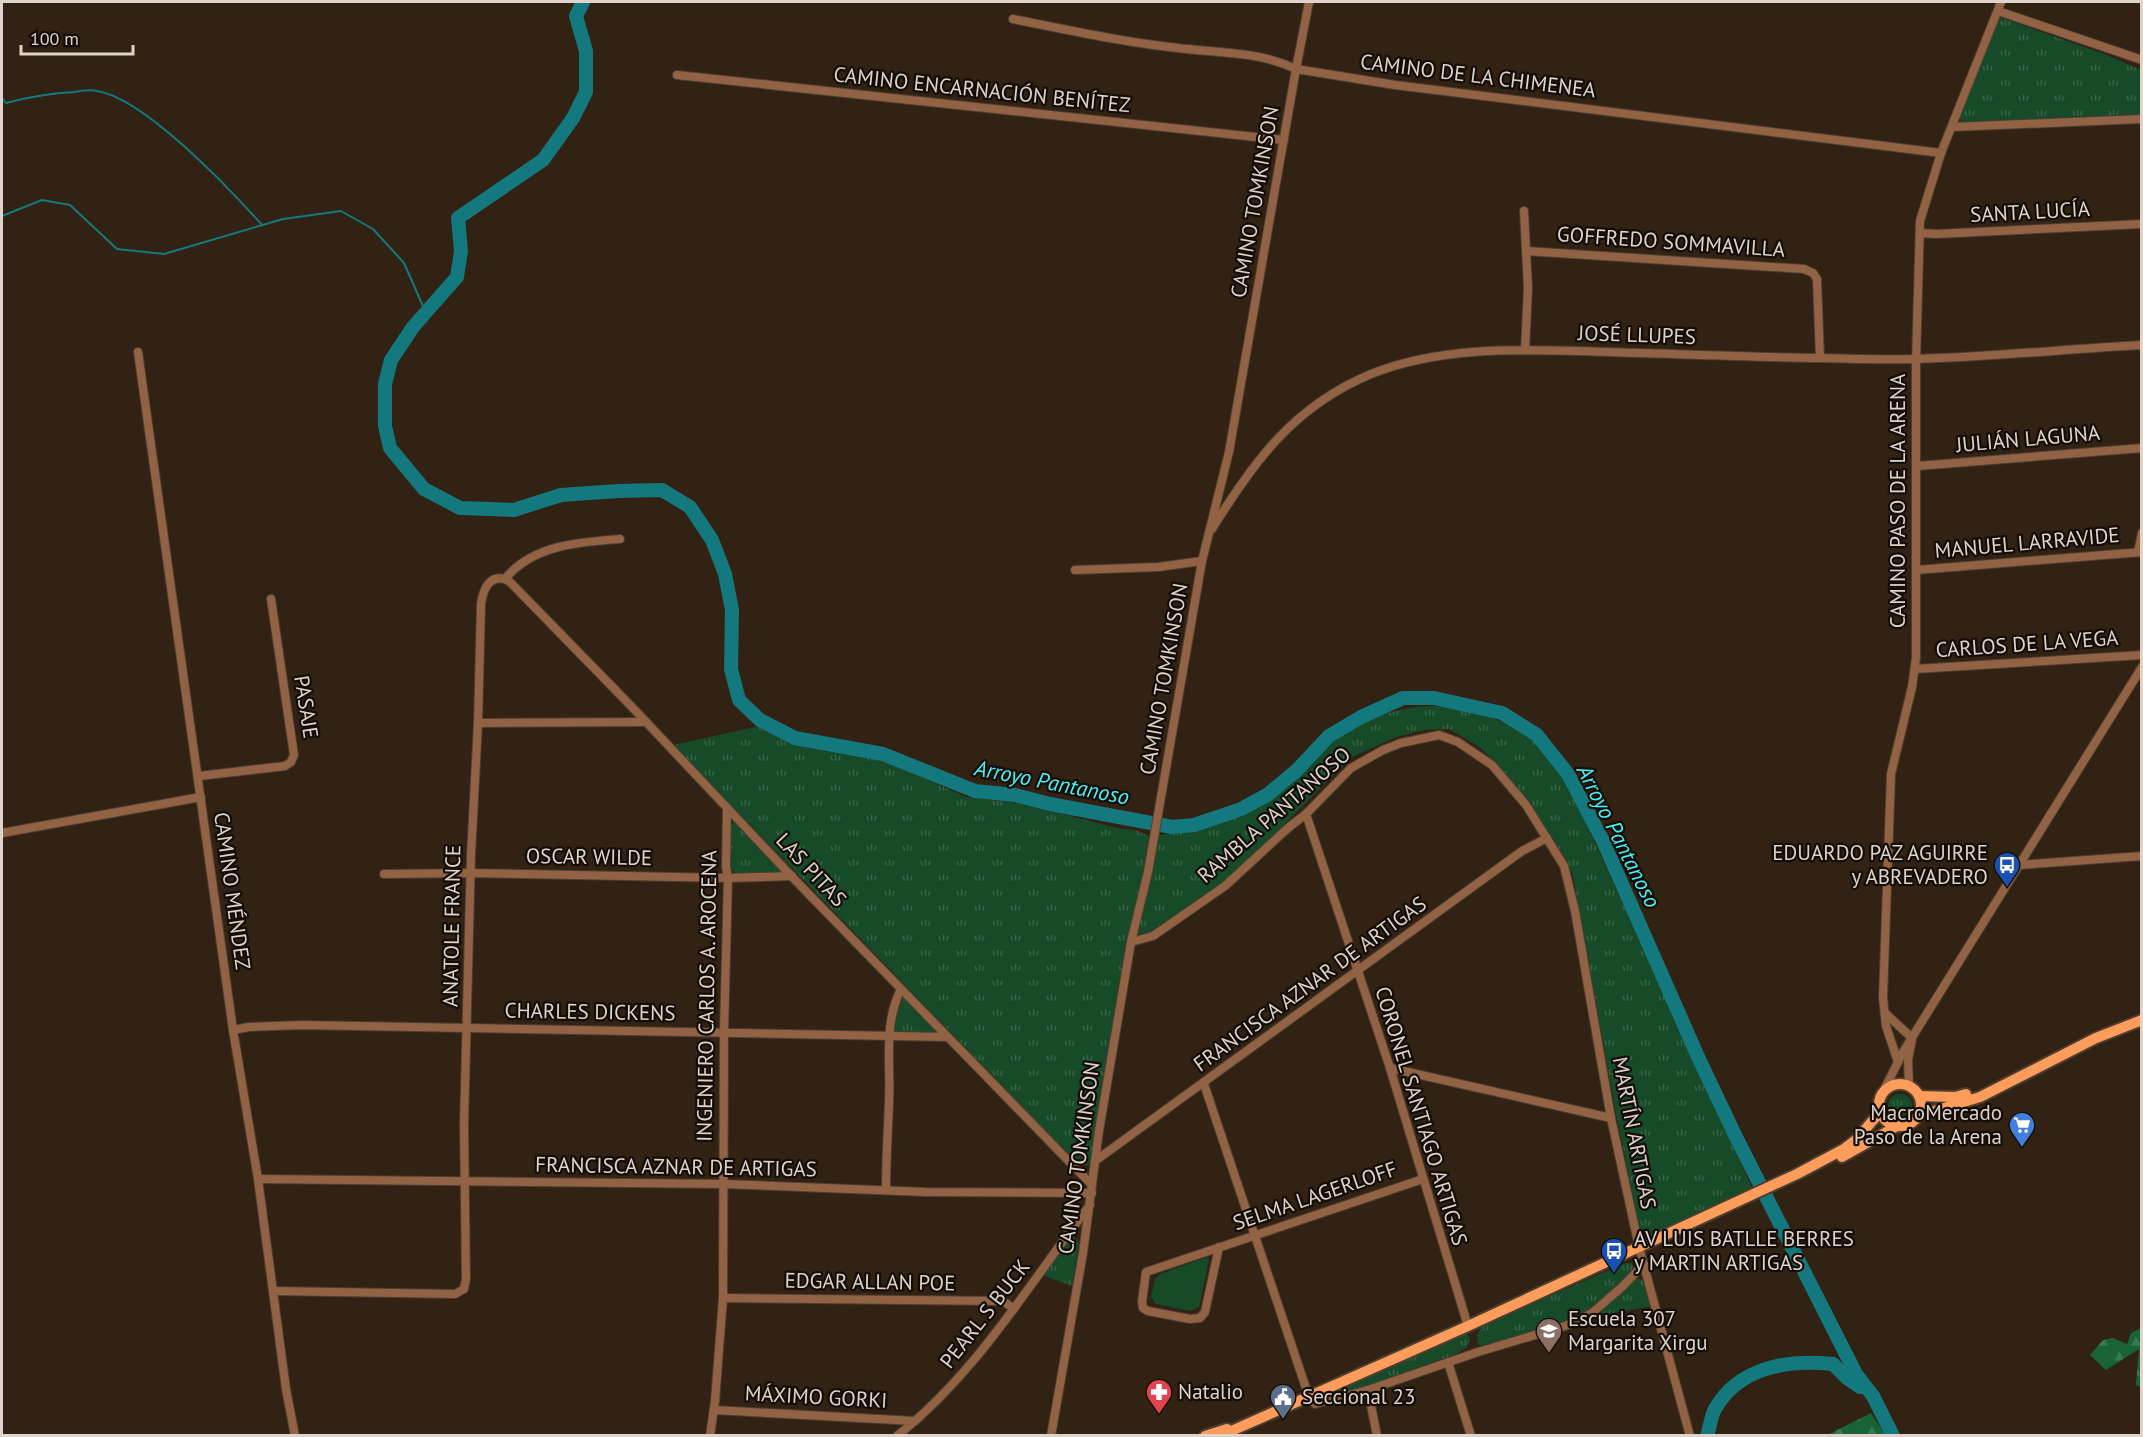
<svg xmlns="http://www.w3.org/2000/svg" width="2143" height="1437" viewBox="0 0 2143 1437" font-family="'PT Sans',sans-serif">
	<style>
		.grass { fill: url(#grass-tufts) }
		.forest { fill: url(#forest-firs) }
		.park { fill: #164a28 }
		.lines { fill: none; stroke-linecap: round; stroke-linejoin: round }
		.stream { stroke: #13797e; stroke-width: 2 }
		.river { stroke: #13797e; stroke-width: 14 }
		.minor-casing { stroke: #4e3e30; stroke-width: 10 }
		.major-casing { stroke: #4e3e30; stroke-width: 14 }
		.minor { stroke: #916244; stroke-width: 8 }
		.major { stroke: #fe9d5b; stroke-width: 10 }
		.labels { text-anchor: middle; stroke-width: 4.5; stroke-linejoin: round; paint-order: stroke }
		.street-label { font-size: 21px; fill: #dfd4cb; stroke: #140d07 }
		.poi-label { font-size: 21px; fill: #dfd4cb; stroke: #140d07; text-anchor: start }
		.water-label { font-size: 22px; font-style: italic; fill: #45f3fc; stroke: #140d07 }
	</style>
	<defs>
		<pattern id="grass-tufts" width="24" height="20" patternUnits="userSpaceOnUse" patternTransform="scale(1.5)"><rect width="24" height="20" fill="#164a28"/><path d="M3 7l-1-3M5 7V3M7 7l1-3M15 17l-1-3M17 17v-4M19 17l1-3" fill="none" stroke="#376346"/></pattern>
		<pattern id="forest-firs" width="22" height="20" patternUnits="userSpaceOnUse" patternTransform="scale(1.5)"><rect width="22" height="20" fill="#186434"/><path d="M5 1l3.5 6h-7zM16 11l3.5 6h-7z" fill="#397950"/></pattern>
	</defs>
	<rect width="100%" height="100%" fill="#322213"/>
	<g class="grass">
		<polygon points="1999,17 2104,54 2141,70 2141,117 1961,122 1959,118 1997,18"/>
		<path d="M1433 706C1472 707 1516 722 1543 750 1560 769 1571 792 1582 814L1753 1190 1645 1236 1641 1235 1616 1113 1573 876 1563 854 1498 764 1478 746 1449 729 1424 730 1396 737 1352 757 1234 874 1216 889 1142 938 1139 937 1138 930 1159 835C1168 835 1177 831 1186 830 1225 823 1255 813 1284 785 1304 767 1322 744 1346 730 1372 715 1404 707 1433 706Z"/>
		<polygon points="760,726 797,740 832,744 885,760 966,797 1018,803 1122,829 1135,830 1149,836 1143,880 1091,1163 1089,1165 1080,1165 1046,1131 673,745"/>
		<polygon points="734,822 736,822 783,872 739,874 731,871 729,866 729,828"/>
		<polygon points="901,998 904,998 938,1031 934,1033 894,1031 897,1004"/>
		<circle cx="1900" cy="1106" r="12"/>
		<polygon points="1073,1236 1079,1243 1072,1286 1042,1275 1067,1239"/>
		<path d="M1626 1263H1632L1634 1271C1594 1321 1539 1330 1481 1347L1478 1344C1476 1333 1479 1330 1487 1323Z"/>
		<polygon points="1638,1278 1644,1281 1651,1303 1649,1307 1600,1315 1598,1312"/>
		<polygon points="1463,1333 1467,1334 1470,1340 1467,1347 1456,1354 1339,1396 1318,1400"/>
	</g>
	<g class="forest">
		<polygon points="2141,1328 2141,1387 2136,1385 2139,1349 2106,1370 2090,1355 2103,1340 2113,1338 2127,1344 2131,1333"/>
		<polygon points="1871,1413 1885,1435 1827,1435"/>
	</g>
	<polygon class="park" points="1207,1257 1209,1260 1199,1307 1190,1311 1156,1304 1151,1297 1155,1279 1160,1274"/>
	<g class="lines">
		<g class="stream">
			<path d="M2 98 6 103C29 97 50 93 74 92 81 91 90 89 97 91 144 98 229 188 262 225"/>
			<polyline points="2,216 42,200 70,205 117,249 164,254 283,219 341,211 373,229 404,263 426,313"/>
		</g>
		<g class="river">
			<polyline points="583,2 576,16 586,51 586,92 573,118 543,160 458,218 461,251 457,277 413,327 391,360 385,384 385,426 390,448 424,489 460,508 514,510 561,495 618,491 662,490 690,507 712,540 725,574 732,610 731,669 739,700 760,720 795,738 883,754 975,791 1015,795 1050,804 1172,827 1194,825 1215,818 1241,809 1267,795 1297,770 1329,736 1361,717 1403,698 1434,698 1502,713 1537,735 1568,774 1603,841 1699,1059 1736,1137 1856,1374 1873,1396 1893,1436"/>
			<path d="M1707 1436C1710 1427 1711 1416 1715 1409 1739 1367 1788 1359 1833 1364L1847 1378 1860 1387"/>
		</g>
		<g class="minor-casing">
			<g id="minor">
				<polyline points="1998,11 2142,60"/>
				<path d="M1013 19C1068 30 1122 42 1178 48 1218 53 1258 51 1296 69L1395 85 1941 153"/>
				<polyline points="677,75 1284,140"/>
				<polyline points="1953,127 2142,119"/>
				<polyline points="1524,211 1528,288 1525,350"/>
				<polyline points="1920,233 1936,234 2142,224"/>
				<polyline points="1526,251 1804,269 1813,273 1817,279 1820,358"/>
				<polyline points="138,352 233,1030 258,1179 286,1389 295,1436"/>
				<polyline points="1917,466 2142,448"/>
				<path d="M1212 529C1254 461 1294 406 1371 374 1446 344 1530 350 1609 352 1679 354 1750 357 1820 358 1852 359 1884 360 1916 359 1991 357 2066 349 2142 345"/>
				<polyline points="2138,552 2142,533"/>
				<polyline points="1075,570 1158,567 1202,561"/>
				<polyline points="1916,570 2142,552"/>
				<polyline points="505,579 510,582 632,707 797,882 1092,1185"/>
				<path d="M505 579C532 545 579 542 620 539"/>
				<polyline points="1915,669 2142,655"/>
				<polyline points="478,723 646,722"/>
				<polyline points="199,776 285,766 291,762 294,755 271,599"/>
				<polyline points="1306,814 1390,1068 1468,1326"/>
				<polyline points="2,833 201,797"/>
				<polyline points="2019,865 2142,856"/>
				<polyline points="384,874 471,873 728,878 792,876"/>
				<polyline points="1131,942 1153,936 1225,886 1288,828 1306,814 1351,768 1383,750 1401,743 1439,735 1458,742 1492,765 1526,805 1564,866 1575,911 1611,1118 1639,1247 1690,1436"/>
				<polyline points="1885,1013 1912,1038"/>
				<polyline points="233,1030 249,1027 302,1025 947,1037"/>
				<polyline points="1898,1062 1886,1026 1883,998 1891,774 1912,687 1916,658 1916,362 1920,221 1941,153 2001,2"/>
				<polyline points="1390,1068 1611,1118"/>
				<polyline points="1204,1084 1309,1397 1315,1404 1368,1390 1478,1352 1565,1326 1592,1313 1622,1287 1644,1264"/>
				<polyline points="1909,1086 1908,1060 1912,1039"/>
				<polyline points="1883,1092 1903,1052 2142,667"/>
				<polyline points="1095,1161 1522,851 1547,838"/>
				<polyline points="258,1179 724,1184 925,1192 1092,1193"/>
				<path d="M886 1189C886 1160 888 1131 889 1102 891 1063 883 1025 901 989"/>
				<path d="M1219 1247 1205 1312 1200 1318 1190 1319 1148 1311 1143 1308 1142 1302 1146 1272C1238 1241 1331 1210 1423 1179"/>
				<path d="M273 1291 455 1294 464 1289 466 1279 464 1125 471 855 478 723 481 604C483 591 488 575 505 579"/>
				<polyline points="723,1298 1003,1301 1014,1309"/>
				<polyline points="1448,1362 1471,1436"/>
				<polyline points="1368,1390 1377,1436"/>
				<polyline points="714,1410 915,1421"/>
				<polyline points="710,1436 715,1401 723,1298 724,1032 728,878 726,867 727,808"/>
				<path d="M897 1436C977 1373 1028 1285 1090 1205"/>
				<polyline points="1051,1436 1083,1253 1099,1131 1131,942 1148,872 1202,561 1229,452 1296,69 1309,2"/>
			</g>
		</g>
		<g class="major-casing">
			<g id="major">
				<circle cx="1900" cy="1105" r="21"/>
				<polyline points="1919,1096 1955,1097 1966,1094"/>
				<polyline points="1918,1116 1980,1097 2096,1038 2142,1020"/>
				<polyline points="1842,1157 1897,1126"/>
				<polyline points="1205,1436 1227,1429"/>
				<polyline points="1220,1436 1468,1326 1797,1174 1844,1149 1857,1139 1880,1112"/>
			</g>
		</g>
		<use href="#minor" class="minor"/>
		<use href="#major" class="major"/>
	</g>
	<defs>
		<g id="bus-pin" transform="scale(1.35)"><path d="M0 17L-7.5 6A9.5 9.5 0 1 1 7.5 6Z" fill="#1a4fb4" stroke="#140d07"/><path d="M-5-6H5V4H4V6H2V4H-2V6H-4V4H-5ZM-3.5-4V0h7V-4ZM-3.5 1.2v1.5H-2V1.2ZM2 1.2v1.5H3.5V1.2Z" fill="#fff"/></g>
		<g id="supermarket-pin" transform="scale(1.35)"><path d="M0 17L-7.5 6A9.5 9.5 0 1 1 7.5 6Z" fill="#3f7fe0" stroke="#140d07"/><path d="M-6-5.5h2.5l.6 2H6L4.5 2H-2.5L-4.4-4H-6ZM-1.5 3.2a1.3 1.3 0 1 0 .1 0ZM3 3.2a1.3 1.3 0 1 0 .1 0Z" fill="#fff"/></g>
		<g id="school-pin" transform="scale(1.35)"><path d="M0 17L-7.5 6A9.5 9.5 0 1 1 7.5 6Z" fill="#8d6e63" stroke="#140d07"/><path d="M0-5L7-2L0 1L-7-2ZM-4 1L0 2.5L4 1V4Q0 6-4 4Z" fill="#fff"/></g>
		<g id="pharmacy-pin" transform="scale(1.35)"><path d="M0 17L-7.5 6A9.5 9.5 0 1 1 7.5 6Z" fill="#e0444e" stroke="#140d07"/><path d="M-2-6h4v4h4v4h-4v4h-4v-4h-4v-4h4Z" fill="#fff"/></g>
		<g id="civic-pin" transform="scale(1.35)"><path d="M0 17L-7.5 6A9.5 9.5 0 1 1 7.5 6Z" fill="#5c6f8a" stroke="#140d07"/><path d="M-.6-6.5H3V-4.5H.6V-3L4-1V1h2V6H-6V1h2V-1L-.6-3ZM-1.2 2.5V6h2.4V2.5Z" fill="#fff"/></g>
	</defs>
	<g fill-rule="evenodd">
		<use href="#bus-pin" x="2007" y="865"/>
		<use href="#supermarket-pin" x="2022" y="1125"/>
		<use href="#bus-pin" x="1614" y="1251"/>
		<use href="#school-pin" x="1549" y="1331"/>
		<use href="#pharmacy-pin" x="1159" y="1392"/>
		<use href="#civic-pin" x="1283" y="1397"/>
	</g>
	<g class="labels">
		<g class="street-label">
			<text transform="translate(1478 76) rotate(7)" y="7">CAMINO DE LA CHIMENEA</text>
			<text transform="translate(982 90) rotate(6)" y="7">CAMINO ENCARNACIÓN BENÍTEZ</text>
			<text transform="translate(1255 202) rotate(-80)" y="7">CAMINO TOMKINSON</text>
			<text transform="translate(2030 212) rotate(-3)" y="7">SANTA LUCÍA</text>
			<text transform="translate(1671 242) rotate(4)" y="7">GOFFREDO SOMMAVILLA</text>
			<text transform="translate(1637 335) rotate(2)" y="7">JOSÉ LLUPES</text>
			<text transform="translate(2028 439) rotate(-5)" y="7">JULIÁN LAGUNA</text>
			<text transform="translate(1898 501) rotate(-90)" y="7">CAMINO PASO DE LA ARENA</text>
			<text transform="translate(2027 543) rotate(-5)" y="7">MANUEL LARRAVIDE</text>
			<text transform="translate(2027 644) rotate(-4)" y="7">CARLOS DE LA VEGA</text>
			<text transform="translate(1164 679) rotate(-80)" y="7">CAMINO TOMKINSON</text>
			<text transform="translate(306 707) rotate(81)" y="7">PASAJE</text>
			<text transform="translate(1274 815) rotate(-41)" y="7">RAMBLA PANTANOSO</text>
			<text transform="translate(589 857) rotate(1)" y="7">OSCAR WILDE</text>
			<text transform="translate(811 870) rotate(47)" y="7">LAS PITAS</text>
			<text transform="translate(232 891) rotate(82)" y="7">CAMINO MÉNDEZ</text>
			<text transform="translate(452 926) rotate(-89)" y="7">ANATOLE FRANCE</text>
			<text transform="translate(1310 984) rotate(-36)" y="7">FRANCISCA AZNAR DE ARTIGAS</text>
			<text transform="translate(707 996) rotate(-89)" y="7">INGENIERO CARLOS A. AROCENA</text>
			<text transform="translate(590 1012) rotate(1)" y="7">CHARLES DICKENS</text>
			<text transform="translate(1421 1116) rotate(73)" y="7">CORONEL SANTIAGO ARTIGAS</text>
			<text transform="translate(1634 1133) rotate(79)" y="7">MARTÍN ARTIGAS</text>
			<text transform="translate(1079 1158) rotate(-82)" y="7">CAMINO TOMKINSON</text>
			<text transform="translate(676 1167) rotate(1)" y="7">FRANCISCA AZNAR DE ARTIGAS</text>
			<text transform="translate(1315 1196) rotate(-19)" y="7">SELMA LAGERLOFF</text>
			<text transform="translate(870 1282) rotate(1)" y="7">EDGAR ALLAN POE</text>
			<text transform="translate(985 1314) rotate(-52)" y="7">PEARL S BUCK</text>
			<text transform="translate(816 1397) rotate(3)" y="7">MÁXIMO GORKI</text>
		</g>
		<g class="poi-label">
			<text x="1988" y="860" text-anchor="end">EDUARDO PAZ AGUIRRE<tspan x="1988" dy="24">y ABREVADERO</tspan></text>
			<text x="2002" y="1120" text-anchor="end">MacroMercado<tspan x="2002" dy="24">Paso de la Arena</tspan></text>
			<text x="1634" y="1246">AV LUIS BATLLE BERRES<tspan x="1634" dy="24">y MARTIN ARTIGAS</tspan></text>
			<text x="1568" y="1326">Escuela 307<tspan x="1568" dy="24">Margarita Xirgu</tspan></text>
			<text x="1178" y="1399">Natalio</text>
			<text x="1302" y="1404">Seccional 23</text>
		</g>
		<g class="water-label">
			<text transform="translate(1052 782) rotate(11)" y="8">Arroyo Pantanoso</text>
			<text transform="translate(1619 836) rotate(63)" y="8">Arroyo Pantanoso</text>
		</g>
	</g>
	<rect width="2143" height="1437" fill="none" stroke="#dfd4cb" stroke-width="6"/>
	<path d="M21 45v9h112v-9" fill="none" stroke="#dfd4cb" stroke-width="3"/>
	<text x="30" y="45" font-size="18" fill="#dfd4cb" stroke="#140d07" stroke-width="4.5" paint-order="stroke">100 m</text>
</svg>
